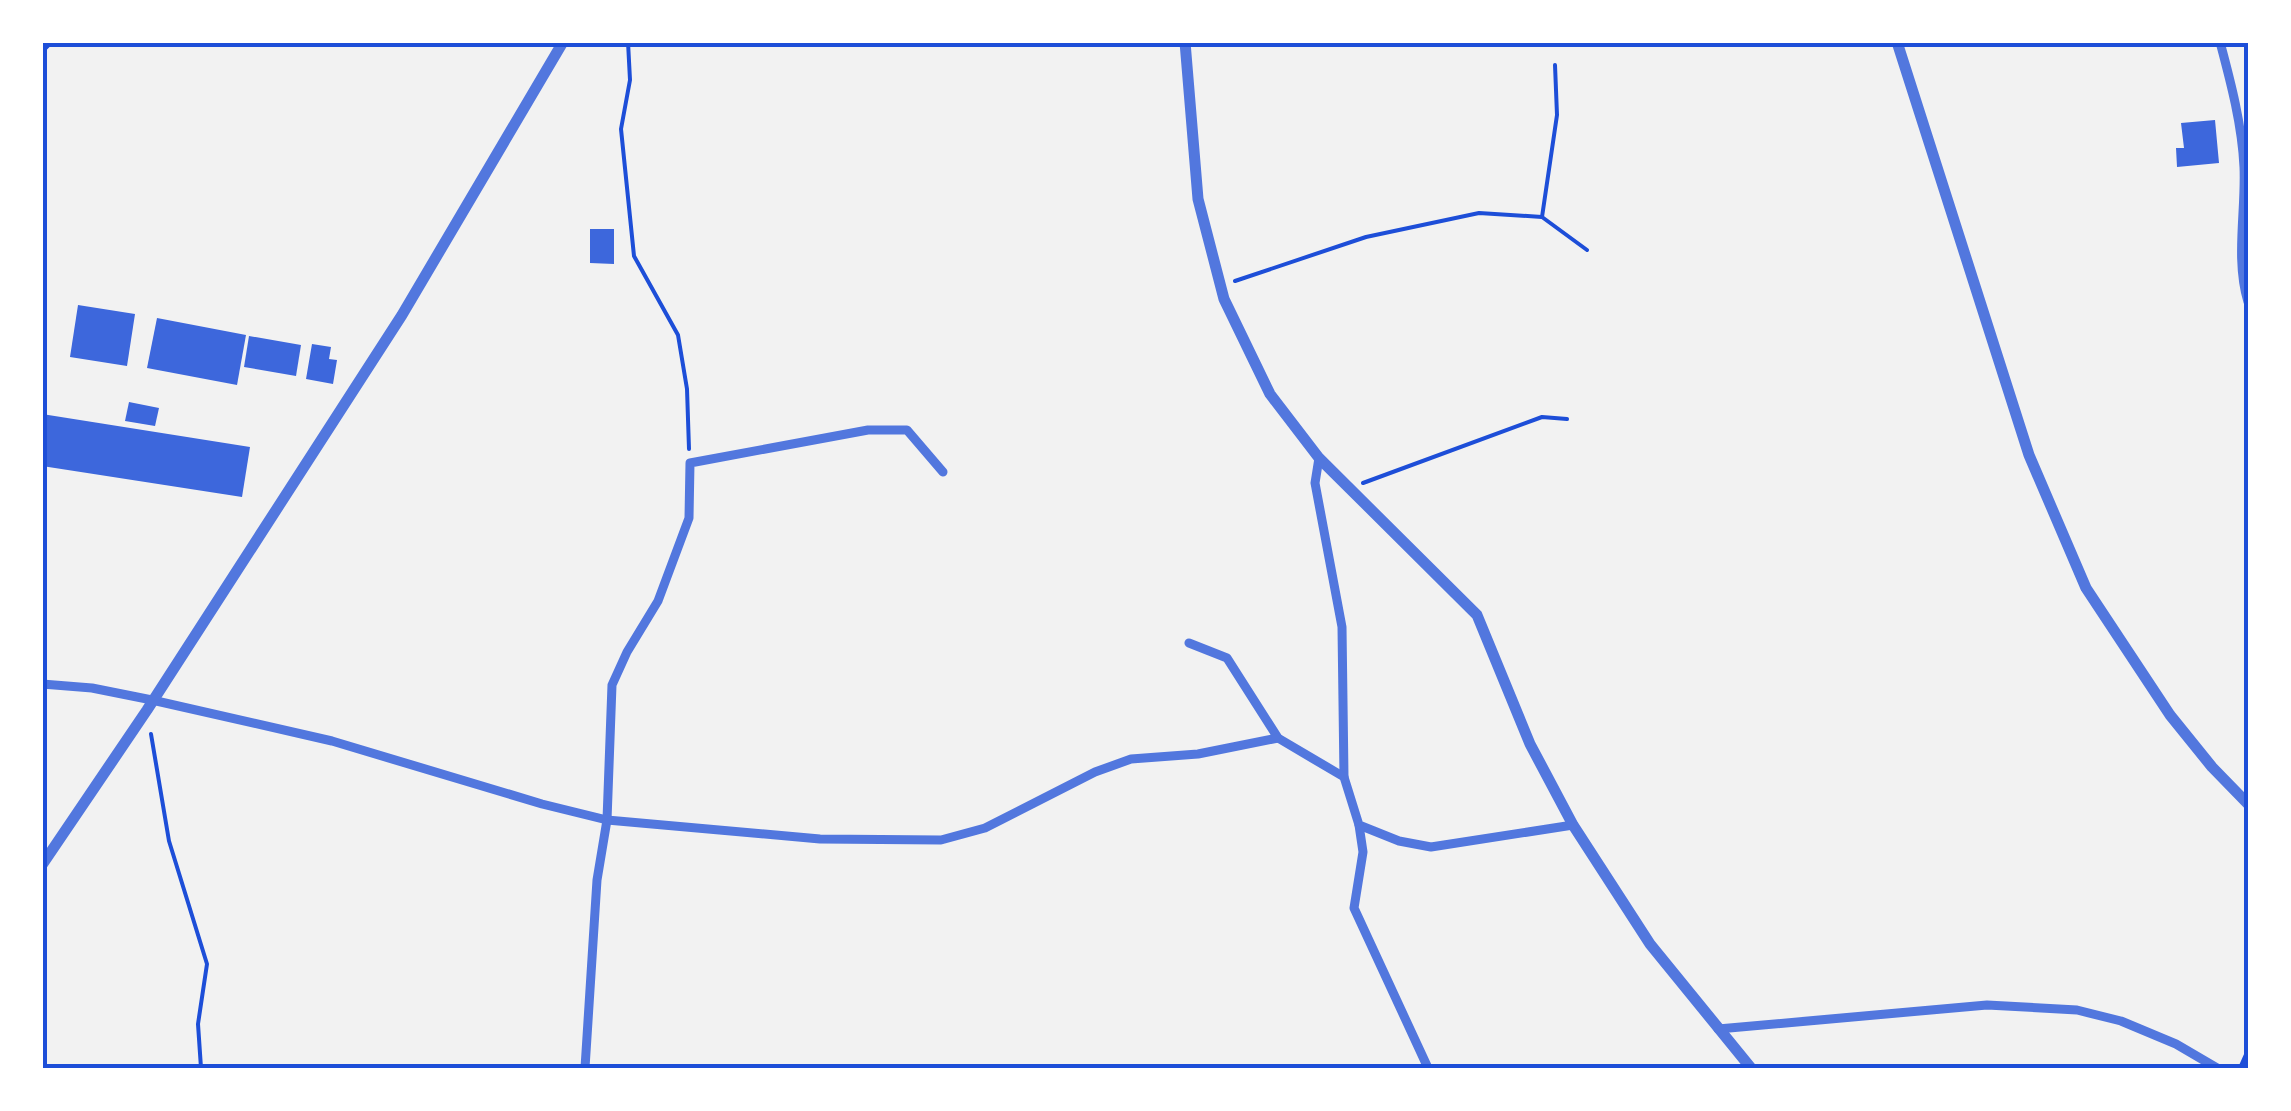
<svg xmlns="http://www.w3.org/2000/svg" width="2291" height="1111" viewBox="0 0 2291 1111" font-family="'Fira Sans Condensed',sans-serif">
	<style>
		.building { fill: #3d67dc }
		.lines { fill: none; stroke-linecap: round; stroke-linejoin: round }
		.path { stroke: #1d4ed8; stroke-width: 4 }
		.minor { stroke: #5277de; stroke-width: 9 }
		.tertiary { stroke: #5277de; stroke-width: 11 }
		.trunk { stroke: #1d4ed8; stroke-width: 15 }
		.neatline { fill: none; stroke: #1d4ed8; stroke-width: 4 }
	</style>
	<rect width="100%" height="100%" fill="#f2f2f2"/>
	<g class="building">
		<polygon points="2215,120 2219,163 2177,167 2176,148 2184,148 2181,123"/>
		<polygon points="590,229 614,229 614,264 590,263"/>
		<polygon points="78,305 135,314 127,366 70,357"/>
		<polygon points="157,318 246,335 237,385 147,368"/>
		<polygon points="249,336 301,345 296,376 244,367"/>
		<polygon points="312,344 331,347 329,359 337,360 333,384 306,379"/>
		<polygon points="129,402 159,408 155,426 125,421"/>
		<polygon points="42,414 250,447 242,497 42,466"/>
	</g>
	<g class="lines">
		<g class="path">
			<polyline points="628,42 630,80 621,129 634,256 678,335 687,389 689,449"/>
			<polyline points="1542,217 1557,115 1555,65"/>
			<polyline points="1235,281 1366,237 1479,213 1542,217 1587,250"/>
			<polyline points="1363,483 1542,417 1567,419"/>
			<polyline points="151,734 169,841 207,964 198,1024 201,1068"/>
			<polyline points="2240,1068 2248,1050"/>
		</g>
		<g class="minor">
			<path d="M2220 42C2231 83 2242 125 2244 167 2246 211 2235 259 2248 302"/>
			<polyline points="1319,458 1315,483 1342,627 1344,777"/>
			<polyline points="1189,643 1227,658 1278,738 1344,777 1359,825 1399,841 1431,847 1573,825"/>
			<polyline points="42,684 92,688 152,700 332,741 542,804 607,820 820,839 941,840 985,828 1095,772 1131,759 1198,754 1278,738"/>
			<polyline points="1359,825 1363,852 1354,908 1428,1068"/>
			<polyline points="1718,1029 1987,1005 2077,1010 2121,1021 2176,1044 2217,1068"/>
			<polyline points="585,1068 597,880 607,820 612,685 627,652 658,601 689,518 690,463 868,430 907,430 943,472"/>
		</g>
		<g class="tertiary">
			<polyline points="1185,42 1198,199 1224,299 1270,394 1319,458 1477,615 1530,744 1573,825 1650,944 1751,1068"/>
			<polyline points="1897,42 2029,455 2086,588 2170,715 2212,767 2248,804"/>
			<polyline points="42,865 147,710 402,315 563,42"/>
		</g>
		<polyline class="trunk" points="42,44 44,42"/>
	</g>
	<rect width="2291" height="1111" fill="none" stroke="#ffffff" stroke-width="90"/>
	<rect x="45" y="45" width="2201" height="1021" class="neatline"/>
</svg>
